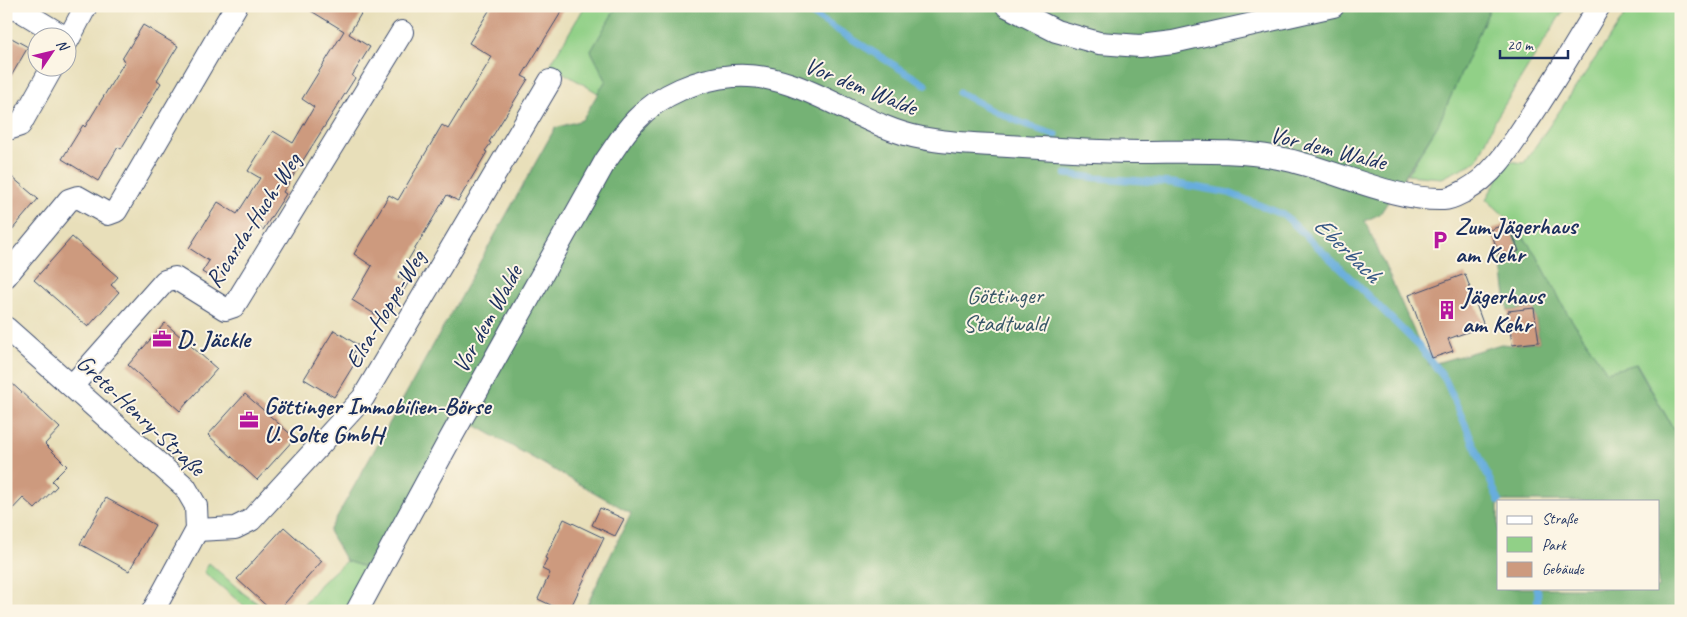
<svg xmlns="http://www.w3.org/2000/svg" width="1687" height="617" viewBox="0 0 1687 617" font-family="Caveat,sans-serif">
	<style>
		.green { fill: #91d087; stroke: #568072 }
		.forest { fill: #74b274; stroke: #487069; fill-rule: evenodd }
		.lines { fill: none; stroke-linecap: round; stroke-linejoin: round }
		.stream { stroke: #67addd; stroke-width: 7 }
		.building { fill: #cd9a7e }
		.minor-casing { stroke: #3a496c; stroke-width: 24 }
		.minor { stroke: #fff; stroke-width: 22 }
		.labels { text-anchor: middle; stroke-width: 4; stroke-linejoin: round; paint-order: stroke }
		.street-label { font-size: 24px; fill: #1b2f5e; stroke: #fcf5e5 }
		.poi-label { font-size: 24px; font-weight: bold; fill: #1b2f5e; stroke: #fcf5e5; text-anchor: start }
		.park-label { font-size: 24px; fill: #385768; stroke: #fcf5e5 }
		.water-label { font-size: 25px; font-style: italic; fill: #325584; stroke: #fcf5e5 }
	</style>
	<rect width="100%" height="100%" fill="#fcf5e5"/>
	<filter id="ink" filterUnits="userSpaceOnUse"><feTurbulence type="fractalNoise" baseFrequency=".02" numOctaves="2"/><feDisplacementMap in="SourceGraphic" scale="10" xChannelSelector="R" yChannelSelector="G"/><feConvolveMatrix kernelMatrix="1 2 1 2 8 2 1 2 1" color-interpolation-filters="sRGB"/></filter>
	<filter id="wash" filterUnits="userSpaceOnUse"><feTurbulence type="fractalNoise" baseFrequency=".0096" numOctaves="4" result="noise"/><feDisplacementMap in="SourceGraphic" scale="20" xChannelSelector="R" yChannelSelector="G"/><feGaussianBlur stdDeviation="1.12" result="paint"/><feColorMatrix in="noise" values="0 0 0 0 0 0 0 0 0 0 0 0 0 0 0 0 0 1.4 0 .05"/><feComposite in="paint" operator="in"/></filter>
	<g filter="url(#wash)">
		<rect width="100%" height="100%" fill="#e8dfba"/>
		<g class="green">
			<polygon points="585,6 617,6 591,51 606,80 598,93 550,65"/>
			<polygon points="1491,6 1566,6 1497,117 1477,161 1442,178 1407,175 1438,125"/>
			<polygon points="1631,6 1681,6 1681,442 1637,364 1607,372 1567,313 1537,256 1515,225 1486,199 1508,161 1524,163"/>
			<polygon points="346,561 371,569 350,606 345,611 299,611 320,584"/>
			<polygon points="209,563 243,593 268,611 250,611 204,572"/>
		</g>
		<path class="forest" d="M617 6H1491L1438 125 1380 214 1365 221 1429 365 1501 344 1512 345 1539 342 1534 308 1508 311 1501 259 1519 251 1508 223 1515 225 1537 256 1567 313 1607 372 1636 364 1681 442V611H584L631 513 458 416 371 569 346 561 329 531 555 128 582 120 606 80 591 51ZM1498 501H1658V588H1498Z"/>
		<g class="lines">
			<g class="stream">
				<polyline points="799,6 926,85"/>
				<path d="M960 93C992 110 1022 125 1056 135"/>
				<polyline points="1066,174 1097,178 1173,183 1229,193 1284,215 1340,268 1420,347 1445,379 1499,501"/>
				<polyline points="1536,588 1538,591 1537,611"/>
			</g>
		</g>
		<g id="blocks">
			<g class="building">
				<polygon points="303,6 353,6 362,12 349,34 370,47 352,76 355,78 283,192 286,194 263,230 256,226 220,283 202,272 209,261 189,248 218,202 237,214 260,178 248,171 273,131 293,143 314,107 302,99 344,31"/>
				<polygon points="492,6 565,6 522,76 528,79 489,142 491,143 485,151 487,152 458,201 447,195 398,277 408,283 386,321 352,300 372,266 354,254 389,195 398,200 442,125 448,129 492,57 469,43"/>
				<polygon points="143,25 178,46 157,80 161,83 121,149 118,147 98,181 62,159 83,125 85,127 125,61 122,59"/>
				<polygon points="6,35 28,47 6,85"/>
				<polygon points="6,172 38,199 6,237"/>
				<polygon points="1508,223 1519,251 1501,259 1490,230"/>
				<polygon points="72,237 118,277 111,285 119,292 88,327 34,280"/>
				<polygon points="1465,274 1484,326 1448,339 1453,351 1432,358 1409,295"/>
				<polygon points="1534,308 1539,342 1512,345 1508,311"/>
				<polygon points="165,323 217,369 180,411 128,365"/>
				<polygon points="334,330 358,345 352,355 358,358 334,397 304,379"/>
				<polygon points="6,378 60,428 45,444 67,466 52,481 57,486 35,509 23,498 6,516"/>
				<polygon points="245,394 295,438 257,480 208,435"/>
				<polygon points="106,498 155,525 129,571 80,544"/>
				<polygon points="600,508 624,519 615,536 592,525"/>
				<polygon points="564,519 604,538 569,611 563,611 538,599 550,573 542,569 547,559 545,558"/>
				<polygon points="284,527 322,561 278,611 272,611 237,579"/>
			</g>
		</g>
	</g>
	<g filter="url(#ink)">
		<use href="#blocks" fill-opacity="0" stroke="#3a496c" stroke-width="1"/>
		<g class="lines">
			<g class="minor-casing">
				<g id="minor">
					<polyline points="13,6 66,38"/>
					<polyline points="1007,6 1056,31 1099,43 1140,46 1173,42 1333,6"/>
					<polyline points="68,40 86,6"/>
					<polyline points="6,126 11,128 20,125 52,68"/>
					<polyline points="6,276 69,200 78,197 108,214 116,211 236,6"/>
					<polyline points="6,328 185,487 196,506 197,530 153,611"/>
					<polyline points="72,386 165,281 175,278 225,309 234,306 402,32"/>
					<polyline points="197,530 235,528 251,520 363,398 550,81"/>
					<path d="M357 611 449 441 605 162C615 148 624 132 636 120 660 94 698 79 733 76 802 71 857 126 922 138 951 144 979 144 1008 146 1052 149 1096 152 1140 152 1189 152 1240 149 1288 160 1336 171 1396 201 1444 199 1451 199 1459 194 1465 191 1494 175 1511 146 1529 119 1554 82 1576 44 1599 6"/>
				</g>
			</g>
			<use href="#minor" class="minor"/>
		</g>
	</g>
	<defs>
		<g id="parking-bare" transform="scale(1.5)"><path d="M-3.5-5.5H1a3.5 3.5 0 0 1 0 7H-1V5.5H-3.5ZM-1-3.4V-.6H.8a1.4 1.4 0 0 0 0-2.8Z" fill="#b5179e" stroke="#fcf5e5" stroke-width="2.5" paint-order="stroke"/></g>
		<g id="building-bare" transform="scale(1.5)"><path d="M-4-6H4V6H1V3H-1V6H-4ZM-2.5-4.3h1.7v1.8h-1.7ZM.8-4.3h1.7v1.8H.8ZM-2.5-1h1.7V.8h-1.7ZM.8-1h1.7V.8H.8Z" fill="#b5179e" stroke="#fcf5e5" stroke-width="2.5" paint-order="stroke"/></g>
		<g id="office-bare" transform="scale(1.5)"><path d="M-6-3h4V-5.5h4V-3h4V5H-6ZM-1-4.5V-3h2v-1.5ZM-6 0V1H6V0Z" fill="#b5179e" stroke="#fcf5e5" stroke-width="2.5" paint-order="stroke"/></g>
	</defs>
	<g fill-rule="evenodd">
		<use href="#parking-bare" x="1440" y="240"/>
		<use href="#building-bare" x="1447" y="310"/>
		<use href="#office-bare" x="162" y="339"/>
		<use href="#office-bare" x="249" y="420"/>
	</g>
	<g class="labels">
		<g class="street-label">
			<text transform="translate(861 86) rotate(22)" y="8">Vor dem Walde</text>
			<text transform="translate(1328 148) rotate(14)" y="8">Vor dem Walde</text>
			<text transform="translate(253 220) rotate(-57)" y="8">Ricarda-Huch-Weg</text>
			<text transform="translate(385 309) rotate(-59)" y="8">Elsa-Hoppe-Weg</text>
			<text transform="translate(487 319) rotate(-61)" y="8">Vor dem Walde</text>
			<text transform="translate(141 415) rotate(43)" y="8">Grete-Henry-Straße</text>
		</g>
		<g class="poi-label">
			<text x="1455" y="234">Zum Jägerhaus<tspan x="1455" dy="28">am Kehr</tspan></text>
			<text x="1462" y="304">Jägerhaus<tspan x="1462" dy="28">am Kehr</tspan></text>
			<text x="177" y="347">D. Jäckle</text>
			<text x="264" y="414">Göttinger Immobilien-Börse<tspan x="264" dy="28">U. Solte GmbH</tspan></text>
		</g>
		<g class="park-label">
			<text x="1005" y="303">Göttinger<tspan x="1005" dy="28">Stadtwald</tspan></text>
		</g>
		<g class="water-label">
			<text transform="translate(1348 249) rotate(44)" y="9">Eberbach</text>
		</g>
	</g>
	<rect width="1687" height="617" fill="none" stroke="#fcf5e5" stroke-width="25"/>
	<rect x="1497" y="500" width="162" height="90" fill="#fcf5e5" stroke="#a2a6af"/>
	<rect x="1507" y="516" width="25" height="8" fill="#ffffff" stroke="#a2a6af"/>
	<text x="1542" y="524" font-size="15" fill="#1b2f5e">Straße</text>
	<rect x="1507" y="537" width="25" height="15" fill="#91d087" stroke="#a2a6af"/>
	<text x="1542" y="550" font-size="15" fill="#1b2f5e">Park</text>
	<rect x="1507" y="562" width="25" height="15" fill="#cd9a7e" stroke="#a2a6af"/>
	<text x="1542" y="574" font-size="15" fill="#1b2f5e">Gebäude</text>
	<g transform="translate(52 52) rotate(55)"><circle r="24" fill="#fcf5e5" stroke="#a2a6af"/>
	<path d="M0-4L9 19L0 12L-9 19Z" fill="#b5179e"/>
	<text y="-8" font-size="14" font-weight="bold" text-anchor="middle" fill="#1b2f5e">N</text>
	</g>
	<path d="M1500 50v8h68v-8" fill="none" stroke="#1b2f5e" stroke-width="2.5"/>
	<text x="1507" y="50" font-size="15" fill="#1b2f5e" stroke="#fcf5e5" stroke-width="4" paint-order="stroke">20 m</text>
</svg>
